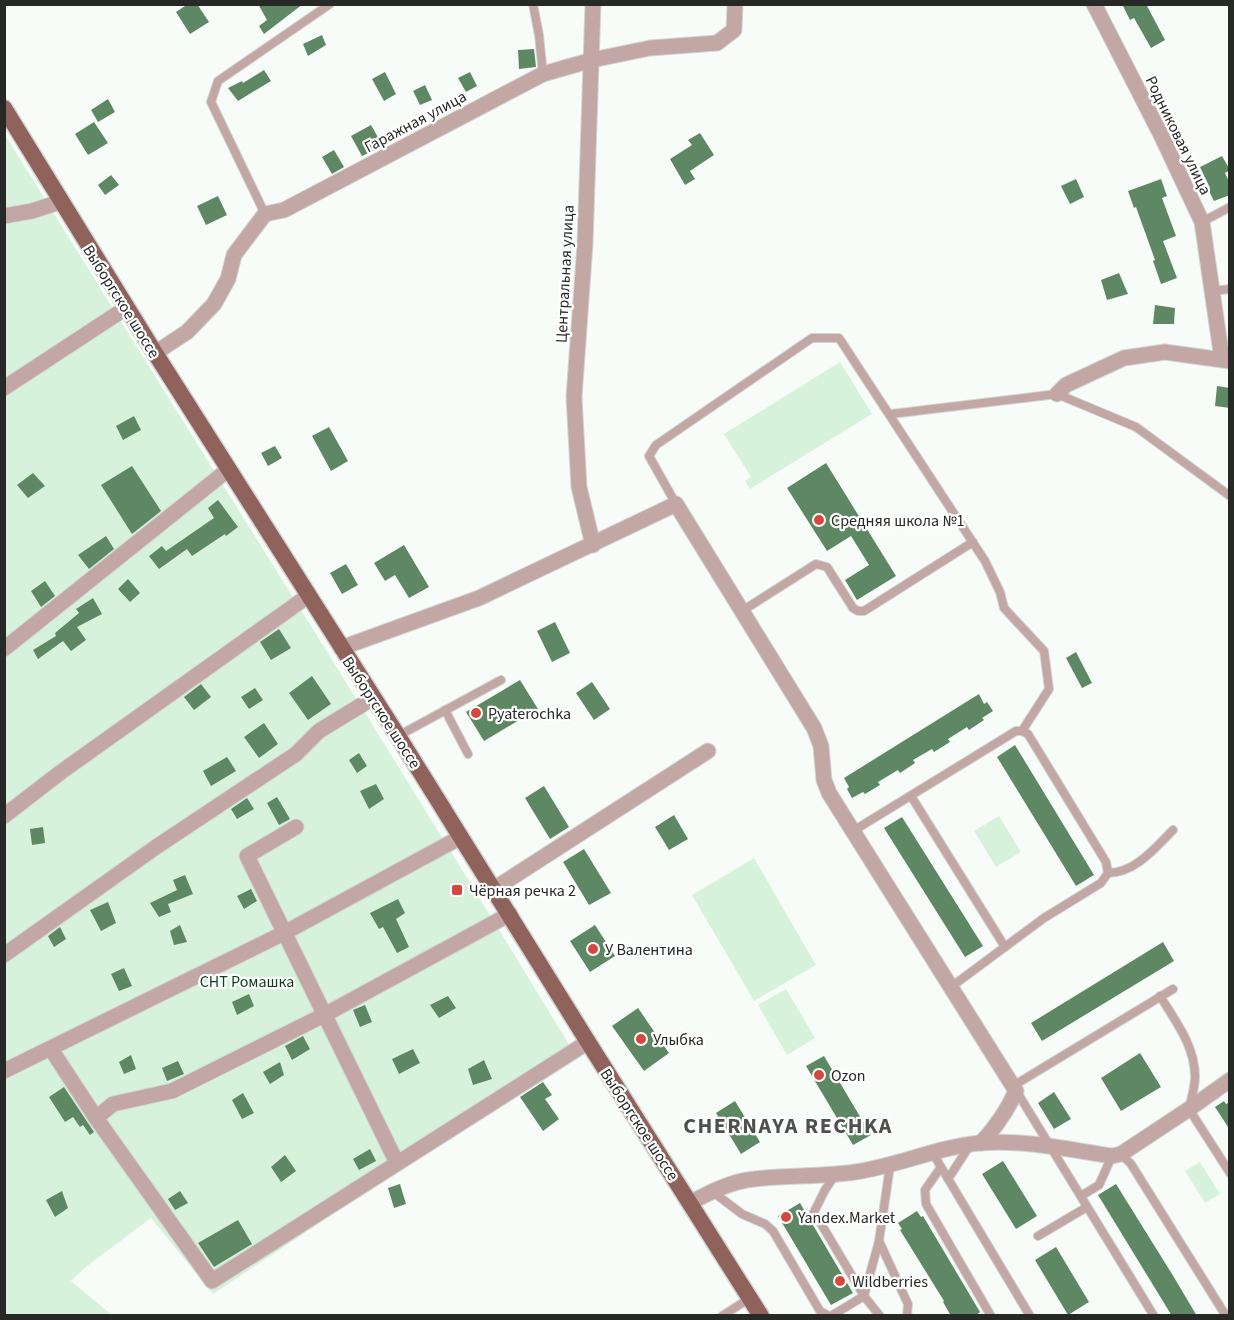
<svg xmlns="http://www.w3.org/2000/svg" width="1234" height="1320" viewBox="0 0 1234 1320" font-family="'Source Sans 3',sans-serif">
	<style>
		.green { fill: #d7f2da }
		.building { fill: #5e8863 }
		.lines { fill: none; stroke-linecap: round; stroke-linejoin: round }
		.service-casing { stroke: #d2d6d3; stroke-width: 10 }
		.minor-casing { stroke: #d2d6d3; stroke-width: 17 }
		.primary-casing { stroke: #d2d6d3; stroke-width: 19 }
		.service { stroke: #c2a7a4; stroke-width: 8 }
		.minor { stroke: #c2a7a4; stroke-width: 15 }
		.primary { stroke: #90625c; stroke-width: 16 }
		.poi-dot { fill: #d54740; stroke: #fff; stroke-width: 2 }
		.labels { text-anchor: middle; stroke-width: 4.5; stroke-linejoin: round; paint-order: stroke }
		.street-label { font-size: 16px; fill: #272927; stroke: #fff }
		.poi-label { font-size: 16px; fill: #272927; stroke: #fff; text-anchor: start }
		.park-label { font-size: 16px; fill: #0e3e19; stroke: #fff }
		.district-label { font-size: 22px; font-weight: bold; letter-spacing: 1.5px; fill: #4e504e; stroke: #fff }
	</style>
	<rect width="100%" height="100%" fill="#f8fcf9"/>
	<g class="green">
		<path d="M4 133C193 439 386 743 573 1051L433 1148 213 1294 151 1218 87 1266 71 1281 112 1315H5Z"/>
		<polygon points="840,362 872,414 750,489 745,481 751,477 724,434"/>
		<polygon points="999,816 1021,852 996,867 974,831"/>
		<polygon points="754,858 816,965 754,1001 692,895"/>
		<polygon points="786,989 815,1038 787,1055 758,1005"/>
		<polygon points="1200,1162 1220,1194 1205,1203 1185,1171"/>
	</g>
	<g class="building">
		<polygon points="188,4 197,4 209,22 190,34 176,12"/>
		<polygon points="258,4 303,4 264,34 259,26 267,20"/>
		<polygon points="1122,4 1146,4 1165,40 1151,48 1134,18 1130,20"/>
		<polygon points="322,35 326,45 308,56 303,44"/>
		<polygon points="534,49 536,67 519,69 518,50"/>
		<polygon points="264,70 271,81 238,101 228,88 242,81 243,83"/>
		<polygon points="385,72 396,94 384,101 372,79"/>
		<polygon points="470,72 477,86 466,92 458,78"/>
		<polygon points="425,85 432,100 420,105 413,91"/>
		<polygon points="108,99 115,112 98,122 91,110"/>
		<polygon points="94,122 108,143 88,155 75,134"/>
		<polygon points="371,125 383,146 362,156 351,136"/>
		<polygon points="700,133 714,155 690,171 695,179 685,185 670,159 692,145 688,140"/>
		<polygon points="334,150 344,167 332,174 322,157"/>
		<polygon points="1222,156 1230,170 1225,173 1230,184 1230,195 1214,201 1208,189 1210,188 1200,167"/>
		<polygon points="111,175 119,185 105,195 98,185"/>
		<polygon points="1076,179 1084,197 1070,204 1061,186"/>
		<polygon points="1161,179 1167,196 1162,198 1176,236 1163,241 1177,278 1161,284 1153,261 1155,260 1136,207 1134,208 1128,191"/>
		<polygon points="218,196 227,215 206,225 197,206"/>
		<polygon points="1119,273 1128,294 1107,300 1101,280"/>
		<polygon points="1155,305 1175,308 1174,324 1153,324"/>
		<polygon points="1217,386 1230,388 1230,408 1215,406"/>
		<polygon points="134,416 141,430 123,440 116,426"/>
		<polygon points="329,427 348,461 331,471 312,436"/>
		<polygon points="275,446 282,458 268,466 261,453"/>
		<polygon points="826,463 896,576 857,600 845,580 869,565 851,536 827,551 787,488"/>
		<polygon points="132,466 161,511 132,534 101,485"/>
		<polygon points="33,473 45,486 28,498 17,485"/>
		<polygon points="218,500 238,527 226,536 225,534 192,556 187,549 159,569 149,556 162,546 166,551 214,518 208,508"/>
		<polygon points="106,536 114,549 89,569 78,555"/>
		<polygon points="404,545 429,587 409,598 395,575 385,581 374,563"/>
		<polygon points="346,564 358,585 342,594 330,573"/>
		<polygon points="128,579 140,593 130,602 118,589"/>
		<polygon points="45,581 55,596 41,607 31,591"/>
		<polygon points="93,598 102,614 77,627 86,640 71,651 63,641 38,659 33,650 56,636 55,633 79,613 76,609"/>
		<polygon points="555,622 570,653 552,662 537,631"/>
		<polygon points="279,629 291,648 271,660 260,642"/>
		<polygon points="1076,652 1092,683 1082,688 1066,658"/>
		<polygon points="312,676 331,704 308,720 289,693"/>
		<polygon points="520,680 538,709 484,741 466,712"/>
		<polygon points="592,682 610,709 594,720 576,693"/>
		<polygon points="201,684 211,697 194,710 184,697"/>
		<polygon points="255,688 263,700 249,709 241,697"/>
		<polygon points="979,694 984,704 987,702 993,711 982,718 984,720 969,730 967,727 948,739 950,742 934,752 932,749 913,760 915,763 900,773 898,770 878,782 880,785 865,794 863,792 852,798 847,789 849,787 844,778"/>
		<polygon points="264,723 278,744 259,758 244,737"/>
		<polygon points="1015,745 1094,875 1076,886 997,757"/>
		<polygon points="359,753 367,766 357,773 349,760"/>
		<polygon points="227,757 236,771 211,786 203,771"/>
		<polygon points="376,784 384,799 369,809 360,791"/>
		<polygon points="544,786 569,827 550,839 525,798"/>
		<polygon points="277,797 290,819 279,825 267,803"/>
		<polygon points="247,798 254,809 237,819 231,809"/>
		<polygon points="674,815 688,839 669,850 655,827"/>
		<polygon points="902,817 983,946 965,957 884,828"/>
		<polygon points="43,827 45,843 32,845 30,829"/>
		<polygon points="584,849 611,893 589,905 563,862"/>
		<polygon points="185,875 193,894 168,904 171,912 159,917 150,903 177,890 173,880"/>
		<polygon points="251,889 257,901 244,909 237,896"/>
		<polygon points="398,899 405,913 396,919 409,947 397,953 383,927 379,929 370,913"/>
		<polygon points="108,902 116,923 101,931 90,910"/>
		<polygon points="180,925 187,942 174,945 170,931"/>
		<polygon points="595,925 615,956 590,972 570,941"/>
		<polygon points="60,927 66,939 54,947 48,936"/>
		<polygon points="1163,942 1174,961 1042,1041 1031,1023"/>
		<polygon points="124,968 132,986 119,991 111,974"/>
		<polygon points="249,994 254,1006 237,1015 232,1002"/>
		<polygon points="448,996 456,1008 439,1018 430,1005"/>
		<polygon points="365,1005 372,1022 360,1027 353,1010"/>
		<polygon points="638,1008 669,1053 644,1071 612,1026"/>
		<polygon points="303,1036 310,1049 292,1060 285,1046"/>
		<polygon points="413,1049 420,1063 399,1074 392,1059"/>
		<polygon points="1140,1053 1161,1087 1121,1111 1101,1078"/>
		<polygon points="131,1055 136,1069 124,1074 119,1062"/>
		<polygon points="824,1056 871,1135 853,1145 806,1066"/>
		<polygon points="484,1060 492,1079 473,1085 468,1069"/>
		<polygon points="178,1061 184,1074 167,1081 162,1068"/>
		<polygon points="280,1062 284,1075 270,1084 263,1072"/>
		<polygon points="543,1082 552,1095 545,1099 559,1119 543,1131 520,1097"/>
		<polygon points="64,1087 94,1132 90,1135 83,1125 80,1127 73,1117 65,1122 49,1097"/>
		<polygon points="1054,1092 1071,1119 1054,1129 1038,1103"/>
		<polygon points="243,1093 254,1113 242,1119 232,1100"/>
		<polygon points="735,1101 760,1142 741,1154 716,1113"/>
		<polygon points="1224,1101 1226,1104 1230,1102 1230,1130 1215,1107"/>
		<polygon points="370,1149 376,1161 359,1170 353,1159"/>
		<polygon points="285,1155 296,1171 281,1182 271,1167"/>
		<polygon points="1003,1161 1037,1216 1016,1229 982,1174"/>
		<polygon points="400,1184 406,1204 394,1208 388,1188"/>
		<polygon points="1116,1184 1172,1274 1197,1316 1172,1316 1098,1195"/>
		<polygon points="62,1191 68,1208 55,1217 46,1200"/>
		<polygon points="180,1191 188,1203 175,1210 168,1199"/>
		<polygon points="800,1203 853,1293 831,1305 778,1216"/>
		<polygon points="917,1211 921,1217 923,1216 980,1312 975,1316 951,1316 943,1302 944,1301 900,1230 902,1229 898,1223"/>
		<polygon points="238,1220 252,1244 214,1267 198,1243"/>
		<polygon points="1056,1247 1089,1302 1068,1315 1035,1260"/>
	</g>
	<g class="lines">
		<g class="service-casing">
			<g id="service">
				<polyline points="533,4 539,35 543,74"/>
				<polyline points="265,214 211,102 218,81 330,4"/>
				<polyline points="1202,222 1230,207"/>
				<polyline points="1212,291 1230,289"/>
				<polyline points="891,414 1057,394 1136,427 1230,496"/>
				<polyline points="676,504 649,456 656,445 812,338 839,338 985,561 1000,592 1004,608 1044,651 1049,689 1022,731"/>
				<polyline points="742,611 816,564 827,567 853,608 858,611 864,611 973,542"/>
				<polyline points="445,710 468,754"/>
				<polyline points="398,736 501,680"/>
				<polyline points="911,796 1005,947"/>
				<polyline points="853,831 1016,731 1022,731 1028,734 1106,862 1108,873 1101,883 1044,918 951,987"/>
				<path d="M1108 873C1135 873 1155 848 1173 830"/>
				<path d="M1160 996C1176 1022 1195 1046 1195 1077 1195 1088 1191 1099 1189 1109L1230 1173"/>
				<polyline points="1013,1086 1173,989"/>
				<polyline points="1017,1092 1154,1316"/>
				<polyline points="932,1152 1030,1316"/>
				<polyline points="1121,1154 1131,1164 1226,1316"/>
				<polyline points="941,1167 925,1190 926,1204 991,1316"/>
				<polyline points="835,1175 825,1190 814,1212 864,1296 880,1316"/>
				<polyline points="948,1179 970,1145"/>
				<polyline points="713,1192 742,1214 765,1224 773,1231 820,1311 829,1316"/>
				<polyline points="1081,1196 1099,1185 1112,1156"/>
				<polyline points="1038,1236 1087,1207"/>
				<polyline points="879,1241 908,1304 907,1316"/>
				<polyline points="722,1316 750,1298"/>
				<polyline points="831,1316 864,1296 879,1241 890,1166"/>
			</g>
		</g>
		<g class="minor-casing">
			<g id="minor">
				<polyline points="593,4 585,244 574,397 579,487 593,545"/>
				<polyline points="1094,4 1161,135 1202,222 1222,359"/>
				<polyline points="4,216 32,211 60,202"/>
				<polyline points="155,353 187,332 214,304 228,279 234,255 265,214 284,210 543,74 592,60 650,48 717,43 734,30 735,4"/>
				<polyline points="4,388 126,308"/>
				<polyline points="1057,394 1066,385 1124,358 1165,352 1230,361"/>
				<path d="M341 648 479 598 676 504 814 728 821 746 824 780 829 793 1016 1091C1007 1111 996 1127 981 1143"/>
				<polyline points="4,649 229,469"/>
				<polyline points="4,816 61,772 308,596"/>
				<polyline points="296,827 247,856 397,1163"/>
				<polyline points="494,889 708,751"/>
				<polyline points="4,955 156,847 296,754 319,731 373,698"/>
				<polyline points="51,1049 96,1118 212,1281 588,1042"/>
				<polyline points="4,1071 284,933 461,837"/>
				<polyline points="96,1118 113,1104 172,1091 326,1014 510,914"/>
				<path d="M690 1203C710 1192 732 1181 754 1179 788 1175 822 1177 855 1172 898 1166 937 1147 980 1143 1021 1139 1071 1150 1112 1156L1121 1154 1189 1109 1230 1080"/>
			</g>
		</g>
		<g class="primary-casing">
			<polyline id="primary" points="4,108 155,353 398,736 588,1042 761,1316"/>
		</g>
		<use href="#service" class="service"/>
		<use href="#minor" class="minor"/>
		<use href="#primary" class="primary"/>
	</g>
	<g class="poi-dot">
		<circle cx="819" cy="520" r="6"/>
		<circle cx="476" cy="713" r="6"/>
		<rect x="451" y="884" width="12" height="12" rx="3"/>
		<circle cx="593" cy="949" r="6"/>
		<circle cx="641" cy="1039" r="6"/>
		<circle cx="819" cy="1075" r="6"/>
		<circle cx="786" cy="1217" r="6"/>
		<circle cx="840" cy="1281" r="6"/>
	</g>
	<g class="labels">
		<g class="street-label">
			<text transform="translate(415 121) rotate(-28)" y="6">Гаражная улица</text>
			<text transform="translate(1179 135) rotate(64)" y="6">Родниковая улица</text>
			<text transform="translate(564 274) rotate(-87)" y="6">Центральная улица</text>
			<text transform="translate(122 301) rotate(58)" y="6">Выборгское шоссе</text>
			<text transform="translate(382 712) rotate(57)" y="6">Выборгское шоссе</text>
			<text transform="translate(640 1124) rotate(57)" y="6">Выборгское шоссе</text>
		</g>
		<g class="poi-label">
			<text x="831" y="526">Средняя школа №1</text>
			<text x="488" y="719">Pyaterochka</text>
			<text x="469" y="896">Чёрная речка 2</text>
			<text x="605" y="955">У Валентина</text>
			<text x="653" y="1045">Улыбка</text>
			<text x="831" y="1081">Ozon</text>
			<text x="798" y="1223">Yandex.Market</text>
			<text x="852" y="1287">Wildberries</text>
		</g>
		<g class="park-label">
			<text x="247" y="987">СНТ Ромашка</text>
		</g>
		<g class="district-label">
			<text x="788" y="1133">CHERNAYA RECHKA</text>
		</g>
	</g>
	<rect width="1234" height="1320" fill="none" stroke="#272927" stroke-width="12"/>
</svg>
